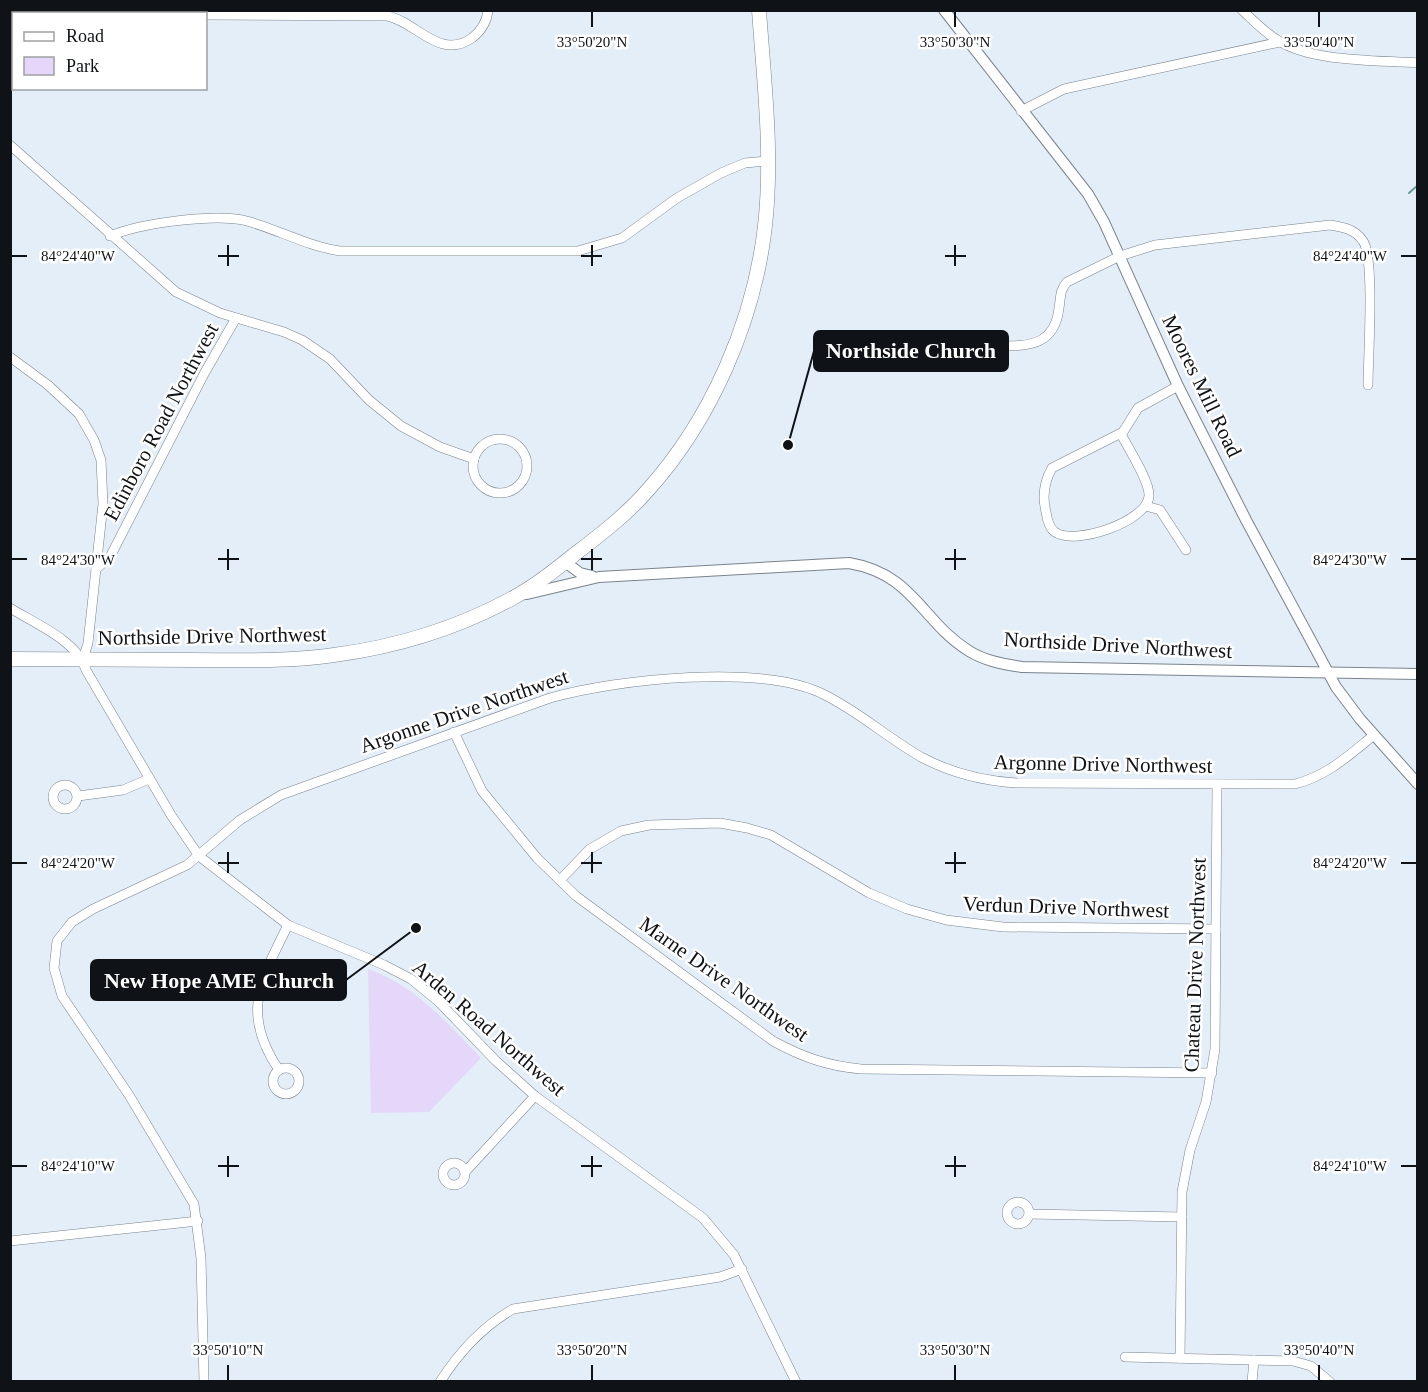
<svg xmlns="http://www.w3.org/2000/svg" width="1428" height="1392" viewBox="0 0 1428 1392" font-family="Georgia,serif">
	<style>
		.green { fill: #e5d7f9 }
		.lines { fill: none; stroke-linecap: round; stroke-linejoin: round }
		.stream { stroke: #6a9b9b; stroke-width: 2 }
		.minor-casing { stroke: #7a838d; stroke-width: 10 }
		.tertiary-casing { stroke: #7a838d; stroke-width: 12 }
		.primary-casing { stroke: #7a838d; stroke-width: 15 }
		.minor { stroke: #fff; stroke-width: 9 }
		.tertiary { stroke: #fff; stroke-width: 10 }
		.primary { stroke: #fff; stroke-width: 14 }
		.ticks { fill: none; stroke: #0f1216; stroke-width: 2 }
		.labels { text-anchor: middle; stroke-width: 5; stroke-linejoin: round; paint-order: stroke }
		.street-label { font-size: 21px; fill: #0f1216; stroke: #fff }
		.ticks-label { font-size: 15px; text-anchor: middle; fill: #0f1216; stroke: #fff; stroke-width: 5; stroke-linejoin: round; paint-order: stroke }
		.leader { fill: none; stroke: #0f1216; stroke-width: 2 }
		.callout-dot { fill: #0f1216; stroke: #fff; stroke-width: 2 }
		.callout { fill: #0f1216; stroke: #0f1216; stroke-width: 2 }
		.callout-label { font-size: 22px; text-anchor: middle; font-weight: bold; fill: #fff }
	</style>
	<rect width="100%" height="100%" fill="#e3eef9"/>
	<path class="green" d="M368 969C416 986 446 1022 481 1058L429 1112 371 1113Z"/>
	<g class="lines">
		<polyline class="stream" points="1409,193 1418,185"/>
		<g class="minor-casing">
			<g id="minor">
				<path d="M1242 10C1254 21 1265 33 1279 41 1312 62 1378 60 1418 63"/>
				<path d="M206 15 387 16C416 21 439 61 472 38 481 31 487 22 488 10"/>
				<polyline points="10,25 14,24"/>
				<polyline points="1021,111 1064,89 1280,42"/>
				<polyline points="10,145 176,292 220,313 284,332 302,340 330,359 369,400 401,426 440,447 474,459"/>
				<path d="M110 236C141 223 215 213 247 221 279 230 307 246 340 251H578L622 238 677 198 721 173 745 163 768 161"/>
				<path d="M987 346C1019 345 1054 352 1059 308 1061 298 1059 291 1067 282L1120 256 1155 245 1330 225C1343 227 1355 229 1363 241 1375 258 1368 359 1368 385"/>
				<polyline points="10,357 48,385 79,414 94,440 101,460 103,504 88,643 83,659"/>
				<path d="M1121 434C1128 448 1150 481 1149 496 1147 522 1074 546 1055 532 1049 528 1047 519 1046 512 1042 496 1044 482 1052 468L1123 432 1138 408 1178 386"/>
				<circle cx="500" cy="466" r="27"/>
				<polyline points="1146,506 1160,510 1186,550"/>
				<polyline points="96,569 110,557 204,374 236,318"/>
				<path d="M10 608C34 623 78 641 86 670L171 815 199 856 288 925 384 965 411 979 439 1002 496 1061 535 1096 703 1218 734 1255 796 1382"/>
				<path d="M454 732 482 791 537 858 576 896 773 1041C802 1057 828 1066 861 1069L1212 1073"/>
				<circle cx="65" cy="797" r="12"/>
				<polyline points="78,796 123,790 149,779"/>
				<polyline points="560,880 590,849 621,831 649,825 720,823 747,828 771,835 869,893 907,909 946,920 1003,927 1216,929"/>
				<circle cx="286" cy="1081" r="13"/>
				<path d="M279 1070C240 1013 261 980 288 925"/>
				<circle cx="454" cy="1174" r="11"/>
				<polyline points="465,1172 535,1096"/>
				<circle cx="1018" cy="1213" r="11"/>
				<polyline points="1029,1214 1182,1217"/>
				<polyline points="10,1241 198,1221"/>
				<polyline points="1125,1357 1293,1361 1311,1366 1330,1382"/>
				<polyline points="1180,1358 1182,1192 1190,1150 1206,1102 1215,1049 1217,785"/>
				<path d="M204 1382 201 1258 194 1204 129 1095 62 996 54 968 57 941 72 922 93 909 187 865 240 820 281 795 550 698C617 679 763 663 825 695 859 712 888 738 921 757 951 773 983 781 1017 783L1295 784C1327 776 1348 756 1374 735"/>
				<path d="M440 1382C459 1352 482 1327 513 1309L720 1277 742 1269"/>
				<polyline points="1252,1382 1254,1360"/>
			</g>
		</g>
		<g class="tertiary-casing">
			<g id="tertiary">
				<polyline points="944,10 1088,194 1104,222 1178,386 1246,520 1336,687 1360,719 1418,784"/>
				<polyline points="565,562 580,573 592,576"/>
				<path d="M527 594 599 577 849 563C914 574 921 621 969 651 985 661 1003 664 1022 667L1418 674"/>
			</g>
		</g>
		<g class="primary-casing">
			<path id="primary" d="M10 659C71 659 131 660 191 660 239 660 287 662 334 655 395 647 457 628 511 599 534 587 555 570 575 554 600 535 626 515 647 491 711 420 754 322 765 226 773 154 764 82 759 10"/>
		</g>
		<use href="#minor" class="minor"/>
		<use href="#tertiary" class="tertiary"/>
		<use href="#primary" class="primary"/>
	</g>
	<path class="ticks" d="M592 12V27M955 12V27M1319 12V27M228 245V266M592 245V266M955 245V266M12 256H27M218 256H239M581 256H602M945 256H966M1401 256H1416M228 549V570M592 549V570M955 549V570M12 559H27M218 559H239M581 559H602M945 559H966M1401 559H1416M228 852V873M592 852V873M955 852V873M12 863H27M218 863H239M581 863H602M945 863H966M1401 863H1416M228 1156V1177M592 1156V1177M955 1156V1177M12 1166H27M218 1166H239M581 1166H602M945 1166H966M1401 1166H1416M228 1365V1380M592 1365V1380M955 1365V1380M1319 1365V1380"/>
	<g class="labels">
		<g class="street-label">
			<text transform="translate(1202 386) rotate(64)" y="7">Moores Mill Road</text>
			<text transform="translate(161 422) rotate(-62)" y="7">Edinboro Road Northwest</text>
			<text transform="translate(212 636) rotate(-1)" y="7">Northside Drive Northwest</text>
			<text transform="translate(1118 645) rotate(3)" y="7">Northside Drive Northwest</text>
			<text transform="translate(464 711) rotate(-19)" y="7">Argonne Drive Northwest</text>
			<text transform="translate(1103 764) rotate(1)" y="7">Argonne Drive Northwest</text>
			<text transform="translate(1066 907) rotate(2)" y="7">Verdun Drive Northwest</text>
			<text transform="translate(1195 965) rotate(-88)" y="7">Chateau Drive Northwest</text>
			<text transform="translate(724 979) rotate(35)" y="7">Marne Drive Northwest</text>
			<text transform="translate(489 1028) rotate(41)" y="7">Arden Road Northwest</text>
		</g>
	</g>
	<g class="ticks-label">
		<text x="592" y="47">33°50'20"N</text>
		<text x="955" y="47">33°50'30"N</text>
		<text x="1319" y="47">33°50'40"N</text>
		<text x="1350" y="261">84°24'40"W</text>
		<text x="78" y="261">84°24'40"W</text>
		<text x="1350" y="565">84°24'30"W</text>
		<text x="78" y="565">84°24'30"W</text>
		<text x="1350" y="868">84°24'20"W</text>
		<text x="78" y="868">84°24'20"W</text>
		<text x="1350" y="1171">84°24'10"W</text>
		<text x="78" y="1171">84°24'10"W</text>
		<text x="228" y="1355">33°50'10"N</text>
		<text x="592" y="1355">33°50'20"N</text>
		<text x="955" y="1355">33°50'30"N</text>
		<text x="1319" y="1355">33°50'40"N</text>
	</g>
	<path class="leader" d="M788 445L814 351M416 928L346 980"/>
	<g class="callout-dot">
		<circle cx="788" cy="445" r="6"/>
		<circle cx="416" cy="928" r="6"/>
	</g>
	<g class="callout">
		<rect x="814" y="331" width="194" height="40" rx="6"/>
		<rect x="91" y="960" width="255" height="40" rx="6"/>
	</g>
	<g class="callout-label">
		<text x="911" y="358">Northside Church</text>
		<text x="219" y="988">New Hope AME Church</text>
	</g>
	<rect width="1428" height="1392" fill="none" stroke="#0f1216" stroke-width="24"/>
	<rect x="12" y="12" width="195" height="78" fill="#ffffff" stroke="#9fa0a2" stroke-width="1.5"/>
	<rect x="24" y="32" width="30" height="9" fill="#ffffff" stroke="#9fa0a2" stroke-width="1.5"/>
	<text x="66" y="42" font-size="18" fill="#0f1216">Road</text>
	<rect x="24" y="57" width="30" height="18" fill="#e5d7f9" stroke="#9fa0a2" stroke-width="1.5"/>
	<text x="66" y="72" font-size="18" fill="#0f1216">Park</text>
</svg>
